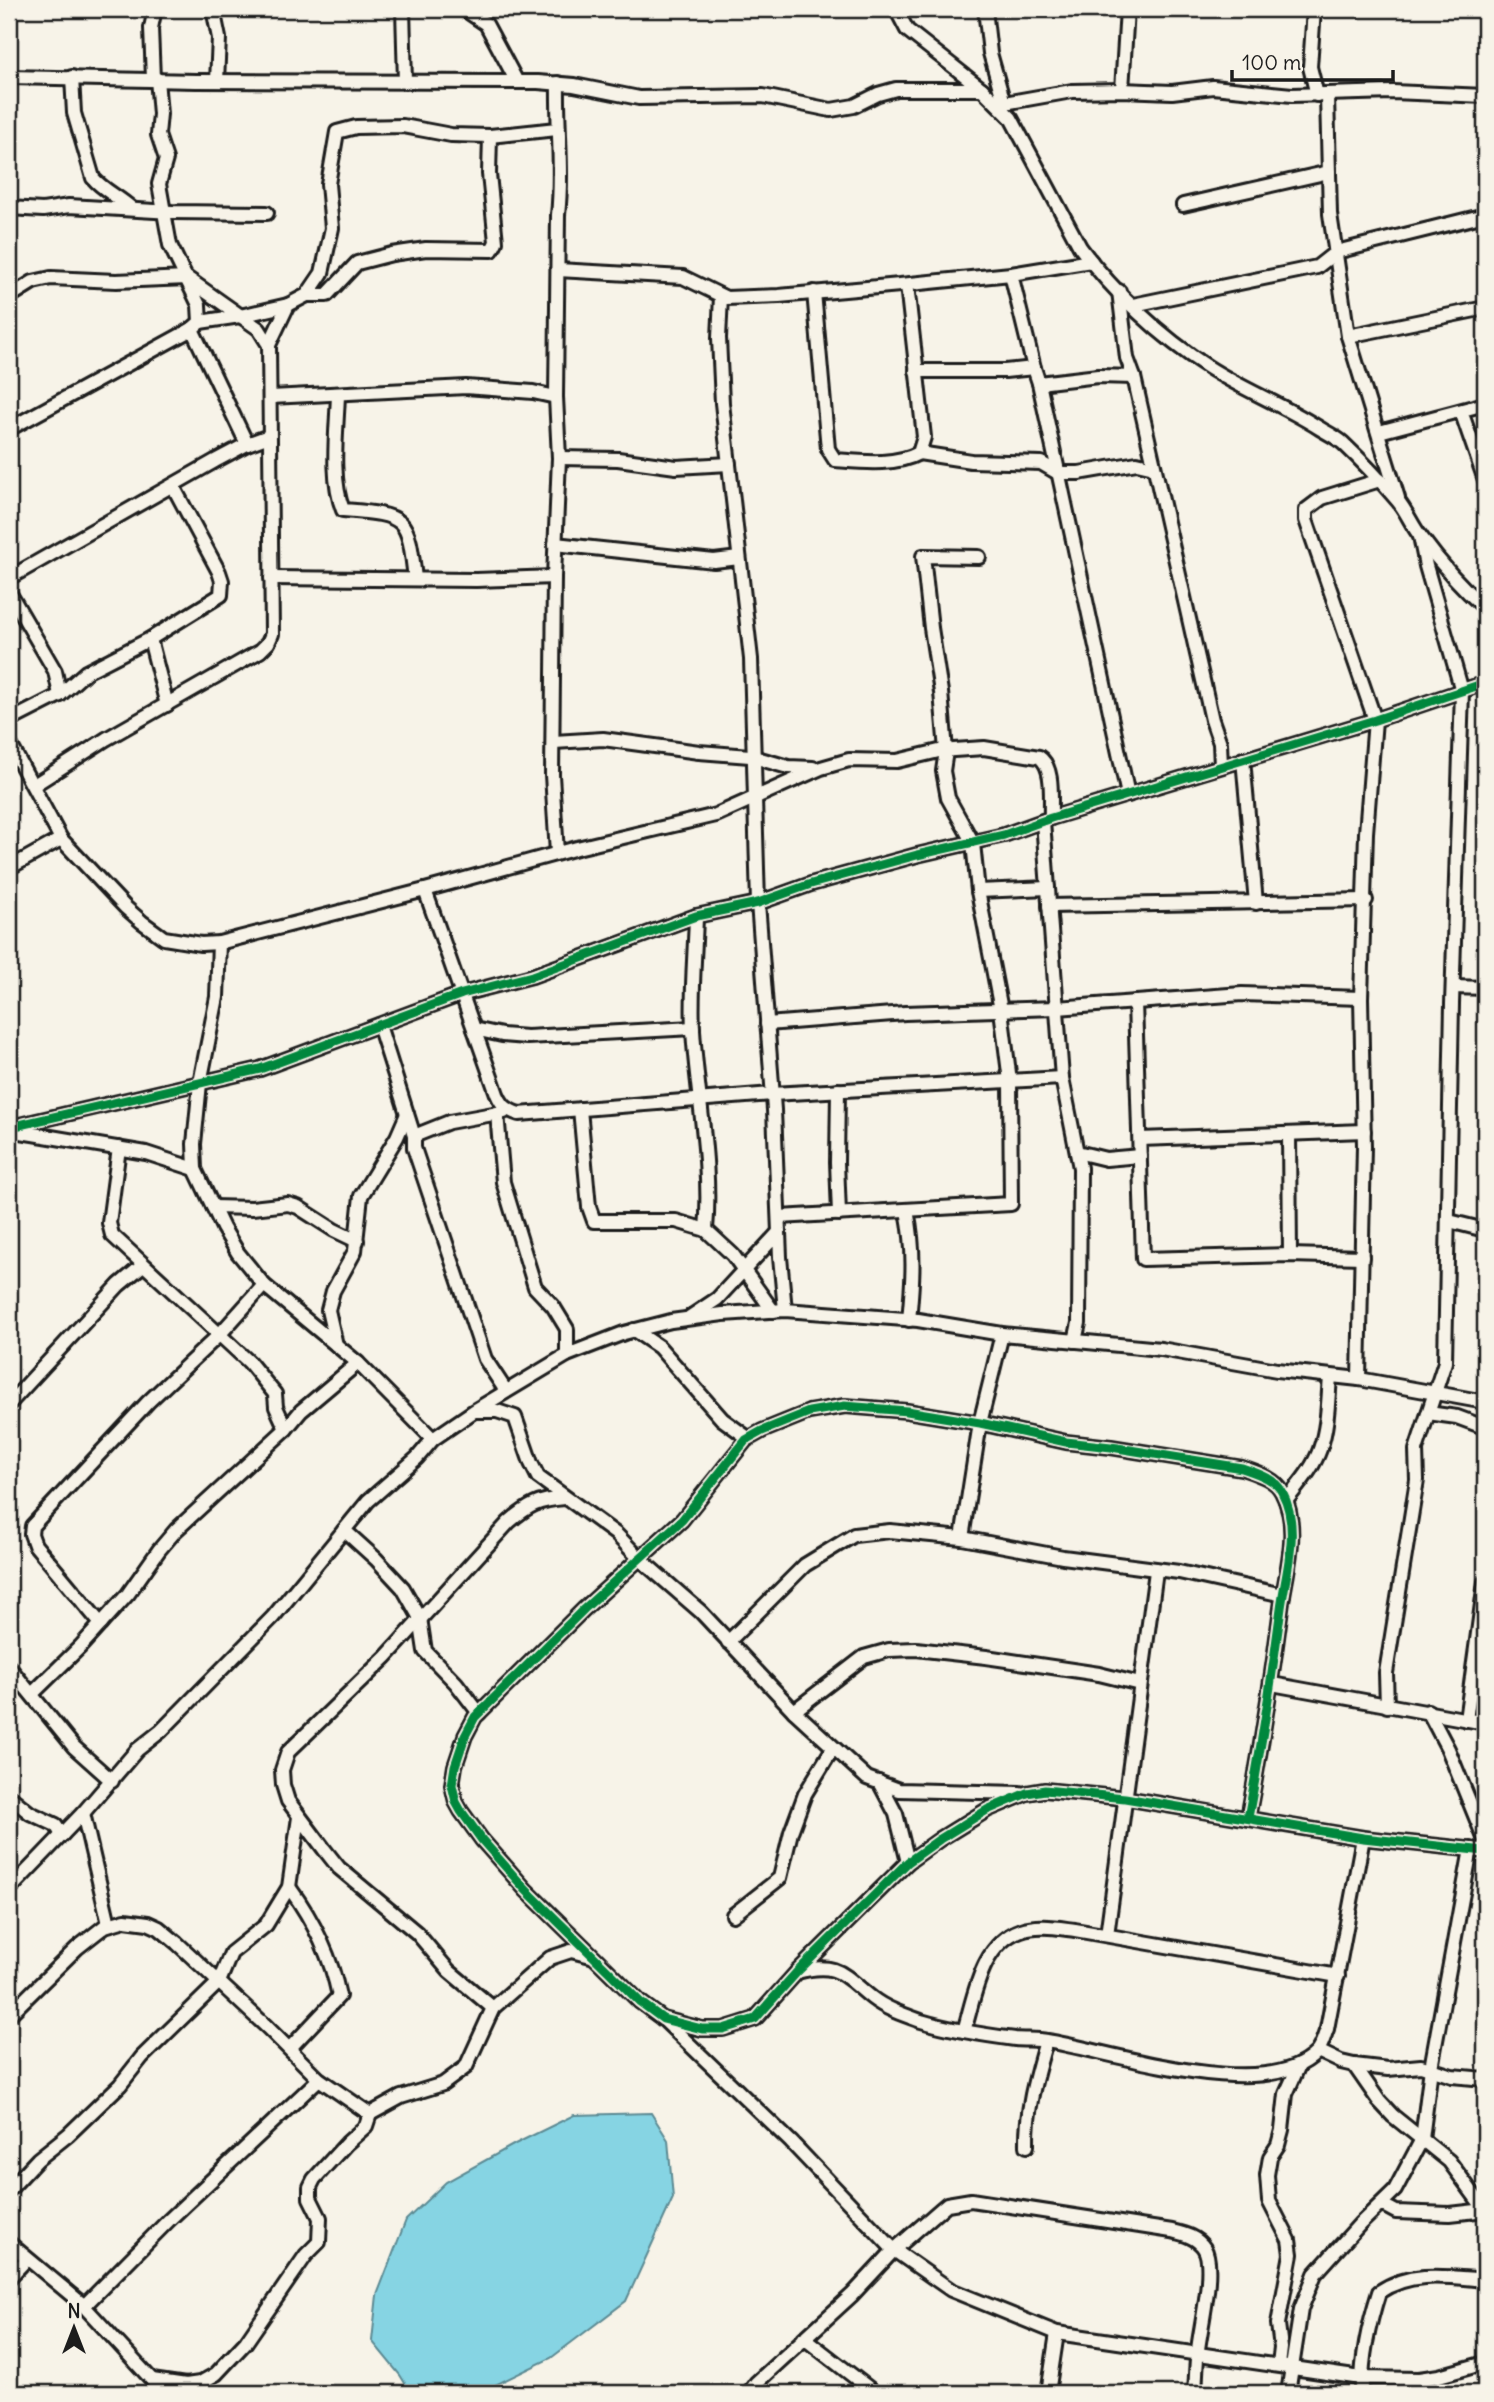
<svg xmlns="http://www.w3.org/2000/svg" width="1494" height="2402" viewBox="0 0 1494 2402" font-family="Delius,sans-serif">
	<style>
		.water { fill: #86d4e3; stroke: #5c8a93; stroke-width: 2 }
		.lines { fill: none; stroke-linecap: round; stroke-linejoin: round }
		.street-casing { stroke: #1c1c1c; stroke-width: 18 }
		.street { stroke: #f7f3e8; stroke-width: 12 }
		.cycleway-casing { stroke: #f7f3e8; stroke-width: 13 }
		.cycleway { stroke: #00873e; stroke-width: 9 }
	</style>
	<rect width="100%" height="100%" fill="#f7f3e8"/>
	<filter id="ink" filterUnits="userSpaceOnUse"><feTurbulence type="fractalNoise" baseFrequency=".0143" numOctaves="2"/><feDisplacementMap in="SourceGraphic" scale="14" xChannelSelector="R" yChannelSelector="G"/><feConvolveMatrix kernelMatrix="1 2 1 2 8 2 1 2 1" color-interpolation-filters="sRGB"/></filter>
	<g filter="url(#ink)">
		<polygon class="water" points="651,2113 668,2140 673,2198 626,2301 551,2358 495,2385 486,2393 411,2393 400,2375 372,2341 377,2295 406,2220 446,2182 515,2144 574,2115"/>
		<g class="lines">
			<g class="street-casing">
				<g id="street">
					<polyline points="213,9 219,38 217,81"/>
					<polyline points="403,9 405,82"/>
					<polyline points="464,9 486,24 517,82"/>
					<path d="M896 9 907 30 982 89 1011 118 1080 247C1112 291 1162 338 1208 367 1242 389 1281 404 1316 426 1325 432 1335 436 1343 443 1362 461 1381 481 1398 501 1407 512 1412 526 1421 537 1440 563 1461 587 1485 608"/>
					<polyline points="985,9 990,53 1004,103"/>
					<polyline points="1314,9 1310,67 1317,95"/>
					<polyline points="9,77 196,81 538,82 574,85 639,98 763,96 831,110 854,106 878,94 896,89 982,89"/>
					<path d="M72 77 74 113 93 178C103 190 119 197 131 208"/>
					<polyline points="153,79 151,28 155,9"/>
					<polyline points="1122,90 1127,9"/>
					<polyline points="1327,95 1330,214 1348,336 1398,498"/>
					<polyline points="999,104 1072,91 1122,90 1172,92 1213,87 1292,95 1393,92 1485,96"/>
					<polyline points="1183,205 1329,172"/>
					<polyline points="9,208 43,210 69,206 172,212 267,213"/>
					<polyline points="558,270 683,277 726,298 779,296 900,285 1011,274 1091,261"/>
					<polyline points="1011,274 1034,368"/>
					<path d="M814 292 828 449 835 460C862 462 895 466 919 453L924 437 907 285"/>
					<polyline points="307,295 327,295 357,263 392,254 426,249 492,250 496,242 489,174 490,136 557,129"/>
					<polyline points="721,296 719,338 722,403 751,659 758,903 774,1110 780,1257 785,1310"/>
					<polyline points="9,297 33,282 51,278 116,281 187,278 259,329 269,345"/>
					<polyline points="1133,305 1317,267 1336,252 1485,215"/>
					<polyline points="200,322 240,316 288,305"/>
					<polyline points="192,329 247,444"/>
					<polyline points="1348,336 1485,308"/>
					<polyline points="916,371 1005,371 1034,368 1039,383 1098,376 1134,377 1127,358 1119,291"/>
					<polyline points="1134,377 1212,720 1220,743 1221,766"/>
					<polyline points="1039,383 1128,795"/>
					<path d="M338 394C337 429 330 478 343 510 407 515 408 516 415 579"/>
					<polyline points="271,397 466,387 533,392 556,397"/>
					<polyline points="1461,411 1485,480"/>
					<polyline points="9,429 192,329 200,322 199,305 170,245 164,212 159,184 166,159 158,135 160,114 157,79"/>
					<polyline points="1379,432 1485,404"/>
					<polyline points="919,453 971,461 1041,463 1058,473 1079,473 1137,463 1154,467"/>
					<polyline points="559,458 618,459 676,467 729,464"/>
					<polyline points="555,544 714,561 739,558"/>
					<polyline points="9,578 215,461 247,444 269,436"/>
					<polyline points="271,578 476,580 554,577"/>
					<polyline points="9,592 55,671 60,695"/>
					<polyline points="150,639 167,705"/>
					<polyline points="9,721 60,695 86,672 150,639 221,595 222,581 219,572 173,486"/>
					<path d="M9 742 61 839 125 907 142 922 164 938 201 944 219 943 425 890 577 848 716 815 821 768 849 760 897 761 939 751 984 748 1039 757C1055 767 1050 801 1051 818"/>
					<polyline points="554,742 603,739 699,752 750,756 788,767 813,768"/>
					<polyline points="1243,759 1256,903"/>
					<polyline points="34,785 106,739 260,651 268,643 272,634 269,345 288,305 307,295 322,273 332,228 328,184 337,132 356,127 403,126 451,135 490,136"/>
					<polyline points="1043,821 1062,1078 1080,1168 1079,1323 1075,1341"/>
					<path d="M557 853 552 775 554 577 559 458 556 397 558 215C563 171 557 127 558 83"/>
					<polyline points="9,868 61,839"/>
					<path d="M425 890 497 1094C502 1106 507 1110 519 1114L772 1094 1062 1078"/>
					<polyline points="978,891 1048,888"/>
					<polyline points="1049,906 1366,900"/>
					<path d="M696 916C695 954 691 992 693 1030 697 1097 712 1163 706 1230L733 1255 773 1311"/>
					<polyline points="219,943 217,997 200,1083 194,1144 195,1169 223,1228 238,1253 264,1285 358,1363 433,1439"/>
					<polyline points="1453,987 1485,988"/>
					<polyline points="1135,1002 1143,1259 1290,1255 1362,1257"/>
					<polyline points="767,1024 905,1013 1057,1008 1242,994 1361,998"/>
					<polyline points="379,1025 414,1136 414,1148 485,1359 506,1391"/>
					<polyline points="474,1029 502,1035 527,1037 693,1028"/>
					<polyline points="838,1090 837,1162 839,1214"/>
					<polyline points="580,1109 589,1207 594,1221 676,1221 706,1230"/>
					<polyline points="497,1113 503,1182 517,1228 535,1287 553,1306 567,1329 567,1355"/>
					<polyline points="9,1130 146,1153 195,1169"/>
					<polyline points="9,1131 15,1126 260,1069 462,994 532,976 696,916 758,903 811,884 917,855 1004,835 1051,818 1375,720 1485,683"/>
					<polyline points="1289,1134 1290,1255"/>
					<polyline points="414,1136 449,1122 504,1112"/>
					<polyline points="1140,1139 1364,1131"/>
					<polyline points="119,1148 109,1223 112,1235 249,1362 275,1394 276,1407 286,1429"/>
					<polyline points="1077,1152 1106,1159 1140,1156"/>
					<polyline points="213,1207 252,1208 288,1204 298,1207 334,1230 357,1241"/>
					<path d="M907 1210C915 1251 913 1279 909 1320"/>
					<polyline points="779,1217 1011,1204 1010,1081 1001,1010 978,891 973,843 948,798 943,771 946,751 941,692 931,628 923,556 979,557"/>
					<polyline points="1449,1221 1485,1230"/>
					<polyline points="690,1317 717,1299 779,1232"/>
					<polyline points="634,1330 659,1347 722,1419 748,1438"/>
					<polyline points="336,1345 328,1310 333,1291 355,1251 361,1196 397,1137 407,1114"/>
					<polyline points="1359,1379 1364,1146 1361,998 1366,833 1375,720 1306,520 1306,510 1322,498 1380,480"/>
					<polyline points="9,1404 119,1285 143,1265"/>
					<polyline points="476,1411 497,1411 515,1417 531,1463 538,1477 616,1534 640,1559 701,1612 794,1711 867,1778 899,1790 1020,1793"/>
					<polyline points="1428,1413 1457,1417 1484,1427 1485,1430"/>
					<path d="M1286 1501C1298 1485 1313 1469 1320 1449 1328 1426 1328 1401 1330 1377"/>
					<polyline points="344,1530 376,1559 403,1588 420,1618 425,1651 456,1683 479,1713"/>
					<polyline points="962,1538 980,1423 1002,1334"/>
					<polyline points="101,1624 35,1545 31,1534 32,1526 148,1402 220,1334 264,1285"/>
					<polyline points="728,1642 805,1565 854,1535 890,1531 962,1538 1063,1557 1179,1572 1283,1595"/>
					<polyline points="9,1667 74,1747 112,1781"/>
					<polyline points="1272,1684 1485,1723"/>
					<polyline points="32,1694 80,1647 128,1594 159,1550 176,1530 286,1429 301,1411 358,1363"/>
					<polyline points="1387,1706 1386,1673 1417,1480 1416,1450 1445,1362 1452,1004 1462,691 1426,566 1420,536"/>
					<polyline points="794,1711 864,1657 889,1650 916,1649 986,1657 1099,1674 1140,1684"/>
					<polyline points="1428,1711 1448,1749 1485,1840"/>
					<polyline points="1466,1720 1485,1582"/>
					<polyline points="879,1782 896,1814 908,1862"/>
					<polyline points="9,1796 30,1813 56,1825 62,1835"/>
					<polyline points="83,1813 109,1924"/>
					<path d="M1248 1818C1261 1748 1272 1678 1281 1608 1286 1571 1301 1527 1282 1492 1275 1478 1256 1473 1242 1468L1111 1447 1066 1442 980 1423 907 1411 845 1406 809 1412 762 1431 746 1440 682 1520 584 1609 475 1717 465 1736 455 1766 452 1785 456 1802 461 1811 482 1840 526 1890 640 2002 663 2019 702 2029H723L755 2019 797 1972 908 1862 940 1839 987 1810 1027 1793 1045 1790 1125 1798 1363 1838 1485 1851"/>
					<path d="M289 1887C313 1920 331 1956 339 1996L290 2048"/>
					<polyline points="9,1890 83,1813 137,1750 161,1731 273,1617 368,1501 417,1458 433,1439 474,1411 567,1355 624,1333 671,1321 723,1314 785,1310 918,1320 1002,1334 1161,1349 1277,1370 1359,1379 1485,1402"/>
					<polyline points="733,1915 780,1878 791,1832 805,1794 833,1748"/>
					<polyline points="1107,1935 1156,1571"/>
					<path d="M797 1972C838 1961 843 1975 872 1998 886 2009 904 2015 921 2021 951 2030 984 2035 1015 2039 1026 2040 1037 2039 1047 2041 1111 2051 1265 2105 1316 2053 1322 2047 1324 2036 1327 2029L1363 1838"/>
					<path d="M493 2008 449 1971 417 1933 339 1868 324 1849 288 1801 283 1785 282 1770 288 1752 386 1657 509 1522C529 1505 538 1500 565 1498"/>
					<polyline points="9,2015 77,1948 105,1926 125,1920 148,1923 159,1928 177,1943 267,2027 319,2079 370,2114 401,2097 443,2084 466,2067 493,2008 550,1958 571,1951 591,1956"/>
					<polyline points="663,2019 791,2142 894,2250 951,2290 1057,2333 1361,2378 1419,2379 1439,2376 1485,2363"/>
					<path d="M964 2031C975 1995 981 1944 1021 1930 1038 1924 1058 1928 1075 1930L1338 1976"/>
					<polyline points="1318,2051 1341,2062 1354,2065 1388,2069 1421,2066 1452,2076 1485,2079"/>
					<polyline points="1354,2065 1379,2101 1393,2116 1449,2161 1485,2210"/>
					<path d="M1027 2146C1026 2109 1036 2076 1046 2041"/>
					<polyline points="9,2190 38,2159 68,2135 120,2085 142,2057 219,1982 231,1953 266,1925 289,1887 299,1817"/>
					<polyline points="1381,2204 1396,2212 1450,2214 1485,2210"/>
					<polyline points="9,2243 81,2303 152,2380 160,2393"/>
					<polyline points="9,2278 26,2260"/>
					<polyline points="84,2306 169,2220 319,2079"/>
					<polyline points="804,2338 875,2393"/>
					<polyline points="1484,2363 1485,2381"/>
					<polyline points="1279,2365 1281,2348 1278,2324 1291,2254 1289,2240 1269,2201 1267,2175 1270,2157 1278,2145 1282,2130 1286,2094 1299,2065"/>
					<polyline points="152,2380 186,2385 200,2383 216,2374 246,2342 306,2255 319,2242 320,2218 310,2198 310,2187 314,2179 347,2143 366,2126 370,2114"/>
					<path d="M749 2393 756 2383 852 2295 894 2250 940 2210 947 2204 971 2200 1172 2231C1184 2234 1197 2237 1204 2248 1216 2265 1200 2329 1198 2350 1196 2364 1196 2379 1195 2393"/>
					<polyline points="1048,2393 1057,2333"/>
					<polyline points="1288,2393 1301,2309 1315,2274 1360,2224 1395,2190 1422,2139 1431,2068 1471,1849"/>
					<path d="M1362 2393C1361 2360 1369 2323 1379 2292 1411 2270 1449 2277 1485 2280"/>
				</g>
			</g>
			<use href="#street" class="street"/>
			<g class="cycleway-casing">
				<g id="cycleway">
					<polyline points="9,1131 15,1126 260,1069 462,994 532,976 696,916 758,903 811,884 917,855 1004,835 1051,818 1375,720 1485,683"/>
					<path d="M1248 1818C1261 1748 1272 1678 1281 1608 1286 1571 1301 1527 1282 1492 1275 1478 1256 1473 1242 1468L1111 1447 1066 1442 980 1423 907 1411 845 1406 809 1412 762 1431 746 1440 682 1520 584 1609 475 1717 465 1736 455 1766 452 1785 456 1802 461 1811 482 1840 526 1890 640 2002 663 2019 702 2029H723L755 2019 797 1972 908 1862 940 1839 987 1810 1027 1793 1045 1790 1125 1798 1363 1838 1485 1851"/>
				</g>
			</g>
			<use href="#cycleway" class="cycleway"/>
		</g>
	</g>
	<rect width="1494" height="2402" fill="none" stroke="#f7f3e8" stroke-width="35"/>
	<rect x="18" y="18" width="1459" height="2367" fill="none" stroke="#1c1c1c" stroke-width="2.5" filter="url(#ink)"/>
	<g transform="translate(74 2328)" stroke="#f7f3e8" stroke-width="5" paint-order="stroke">
	<path d="M0-5L12 26L0 18L-12 26Z" fill="#1c1c1c"/>
	<text y="-10" font-size="19" font-weight="bold" text-anchor="middle" fill="#1c1c1c">N</text>
	</g>
	<path d="M1232 70v10h161v-10" fill="none" stroke="#1c1c1c" stroke-width="3.5"/>
	<text x="1242" y="70" font-size="21" fill="#1c1c1c" stroke="#f7f3e8" stroke-width="5" paint-order="stroke">100 m</text>
</svg>
